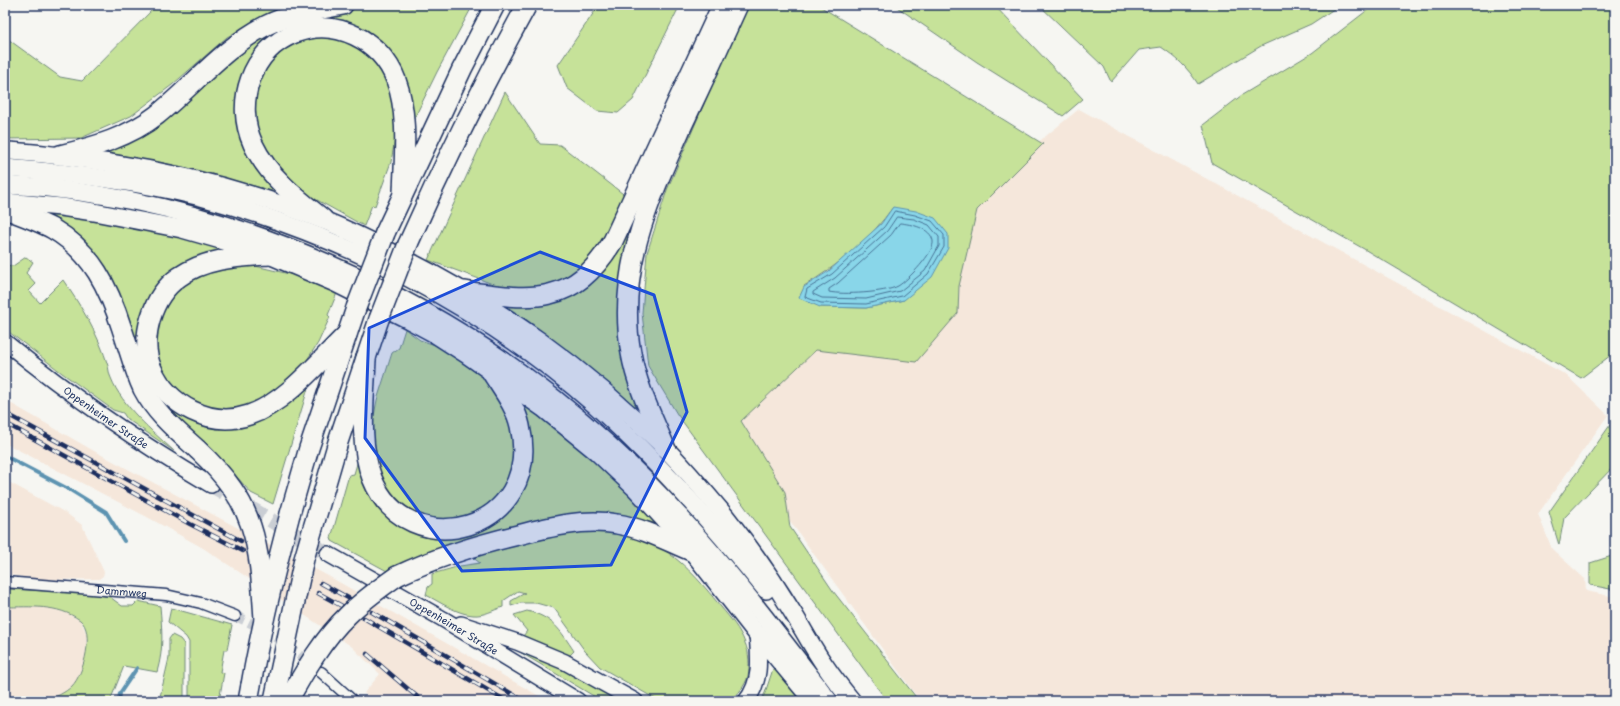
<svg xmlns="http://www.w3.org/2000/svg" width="1620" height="706" viewBox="0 0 1620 706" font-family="'Playpen Sans',sans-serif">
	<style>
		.built { fill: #f5e7db }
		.green { fill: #c6e299; stroke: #70887c; fill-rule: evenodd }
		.water { fill: #89d6e9; stroke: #5d93b1 }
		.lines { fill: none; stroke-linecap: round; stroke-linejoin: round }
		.shore { stroke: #477296; stroke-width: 1 }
		.stream { stroke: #5d93b1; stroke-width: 4 }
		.minor-tunnel { stroke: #caced4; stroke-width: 10; stroke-dasharray: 10 5; stroke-linecap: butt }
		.secondary-tunnel { stroke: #caced4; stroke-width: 15; stroke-dasharray: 15 8; stroke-linecap: butt }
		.minor-casing { stroke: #1b2f5e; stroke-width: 13 }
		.secondary-casing { stroke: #1b2f5e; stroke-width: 18 }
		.trunk-casing { stroke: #1b2f5e; stroke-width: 20 }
		.motorway-casing { stroke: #1b2f5e; stroke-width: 22 }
		.minor { stroke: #f6f6f2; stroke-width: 10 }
		.secondary { stroke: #f6f6f2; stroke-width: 15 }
		.trunk { stroke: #f6f6f2; stroke-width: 17 }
		.motorway { stroke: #f6f6f2; stroke-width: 19 }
		.rail-casing { stroke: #1b2f5e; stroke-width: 4.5 }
		.rail { stroke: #f6f6f2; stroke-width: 3; stroke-dasharray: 9; stroke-linecap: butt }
		.motorway-bridge-casing { stroke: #1b2f5e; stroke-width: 22; stroke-linecap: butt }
		.motorway-bridge { stroke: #f6f6f2; stroke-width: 19 }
		.marked { fill: #1d4ed8; fill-opacity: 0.2; stroke: #1d4ed8; stroke-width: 3; stroke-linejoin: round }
		.labels { text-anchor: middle; stroke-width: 3; stroke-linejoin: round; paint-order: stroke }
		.street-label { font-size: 10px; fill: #1b2f5e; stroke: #f6f6f2 }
	</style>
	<rect width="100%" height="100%" fill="#f6f6f2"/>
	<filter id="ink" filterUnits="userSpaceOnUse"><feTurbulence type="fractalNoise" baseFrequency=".025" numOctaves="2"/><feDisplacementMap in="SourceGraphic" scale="8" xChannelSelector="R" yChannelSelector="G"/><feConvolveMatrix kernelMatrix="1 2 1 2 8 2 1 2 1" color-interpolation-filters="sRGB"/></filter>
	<g filter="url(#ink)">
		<g class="built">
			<polygon points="1079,109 1566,375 1608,415 1538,514 1552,549 1585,579 1586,591 1615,597 1615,701 920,701 709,409"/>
			<polygon points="5,400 94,451 330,577 548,701 373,701 364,693 380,674 351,646 203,548 149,518 5,443"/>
			<polygon points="5,480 66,513 82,525 104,572 103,576 99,579 41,580 5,574"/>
			<polygon points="5,607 45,607 67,613 81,621 87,635 86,655 82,672 73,685 57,697 46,701 5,701"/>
		</g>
		<g class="green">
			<polygon points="157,5 293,5 283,8 227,37 172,85 131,116 81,138 5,139 5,37 60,77 82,81"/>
			<polygon points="371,5 473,5 437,72 412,123 387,52 300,21"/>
			<polygon points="599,5 680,5 633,100 618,113 597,111 567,88 558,65"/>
			<path d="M748 5H818L1043 144 977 210 959 286 958 313 916 362 816 350 741 421 785 492 790 527 833 591 919 701H887L677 414 648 366 642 313 647 253 667 190 736 29ZM893 207 904 300 866 308 820 307 804 286C837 266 871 239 893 207Z"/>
			<polygon points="894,5 994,5 1083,99 1063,116 977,62"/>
			<path d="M1039 5H1340L1311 24 1261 46 1198 84C1188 68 1176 57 1161 47L1139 50 1111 82 1104 67Z"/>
			<polygon points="1374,5 1615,5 1615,352 1581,378 1364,249 1212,163 1203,125 1242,95 1312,53"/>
			<polygon points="282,27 266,41 247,65 238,91 236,121 245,149 262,175 280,193 183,167 103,152 236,53"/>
			<polygon points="313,35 339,37 363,47 390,81 397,127 391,162 375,206 372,205 364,226 308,195 288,180 273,164 256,135 253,95 260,74 279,51"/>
			<polygon points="505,92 540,144 560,145 627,197 587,269 554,288 509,290 428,260"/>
			<polygon points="641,198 628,253 639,409 636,409 543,333 502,304 554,300"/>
			<polygon points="42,213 62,214 176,235 227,250 171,275 144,365 221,425 312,375 273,504 251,493 230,469 156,398 127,326"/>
			<path d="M26 257 33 262 26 273 36 284 29 291 40 303 63 280C81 306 99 335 108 366 109 370 109 374 111 378 122 406 152 431 174 451L127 419 123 413 113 410 62 373 5 329V265L13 266Z"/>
			<polygon points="251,265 298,276 337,293 328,315 330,317 318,343 301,369 288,383 259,403 230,411 193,404 168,384 156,358 154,332 169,294 202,271"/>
			<polygon points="405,329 420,340 435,345 450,354 484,378 495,391 516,434 510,483 485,511 450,523 414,515 397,503 382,484 373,458 371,432 377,400 392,353 399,348"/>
			<path d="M522 403C572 438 616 480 658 524 642 521 627 514 610 513 583 510 556 516 529 522 479 534 434 550 387 571L332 541 331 538 349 475 354 474 358 460 421 532 512 503 520 405Z"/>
			<polygon points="1615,418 1615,465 1564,518 1559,545 1549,512"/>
			<path d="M581 530C603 531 625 532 647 541 678 554 701 582 721 607 730 618 740 629 745 643 749 651 750 667 748 676 745 686 738 694 731 701H659L600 667 585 651 554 608 536 603H521L511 606V601L525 593 518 591 503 601V607C493 610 484 616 473 615 457 614 440 602 426 595L428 587 432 584V574L460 566 480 563 472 557 529 541Z"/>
			<polygon points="1615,555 1615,590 1590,585 1590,563"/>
			<path d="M5 589 90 593 110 597 122 606H133L138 601 160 606C162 630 164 648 157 672L124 666 110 701H46C55 697 65 693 72 686 84 674 95 631 80 620 57 604 31 607 5 607Z"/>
			<polygon points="171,608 232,625 227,650 224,650 220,672 224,673 219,701 189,701 189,642 186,637 168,622"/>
			<path d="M527 611C553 617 560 630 574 651L569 656 523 636 527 631 514 615Z"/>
			<polygon points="172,635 180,639 184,644 184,701 159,701 169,658 169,639"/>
			<polygon points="519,649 563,668 620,701 602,701 518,651"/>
			<polygon points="773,669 776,669 801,701 761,701 765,693"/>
		</g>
		<polygon class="water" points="893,207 916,211 935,218 948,234 948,248 932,277 904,300 866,308 820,307 799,298 804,287 829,271 881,224"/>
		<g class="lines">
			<g class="shore">
				<polygon points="895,211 915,215 932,221 944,235 944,247 928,274 902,296 866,304 821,303 805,297 807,289 832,274 884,227"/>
				<polygon points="897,217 914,219 929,225 939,237 939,246 925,271 900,291 866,299 822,298 813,294 813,292 835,278 887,231"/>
				<path d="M900 223C911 224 931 228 933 241 935 252 908 280 898 286 885 293 843 295 829 292V289L838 283 891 235Z"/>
			</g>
			<g class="stream">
				<polyline points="5,456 72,491 106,512 124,541"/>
				<polyline points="119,701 120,693 137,668"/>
			</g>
			<path class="minor-tunnel" d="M235 616C264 627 289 646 313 666"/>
			<polyline class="secondary-tunnel" points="211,485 328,554"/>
			<g class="minor-casing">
				<g id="minor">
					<path id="s1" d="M5 582 166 595 201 603 235 616"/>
					<polyline points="321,672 353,701"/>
				</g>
			</g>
			<g class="secondary-casing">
				<g id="secondary">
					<path id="s2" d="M5 342C70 395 139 443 211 485"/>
					<path id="s3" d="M328 554 443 619 578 701"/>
					<polyline points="461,624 517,642 565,662 635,701"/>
					<path d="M746 701C762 681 759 658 757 634"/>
				</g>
			</g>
			<g class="trunk-casing">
				<g id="trunk">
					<path d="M5 151C40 152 75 158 110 163 182 174 252 192 320 219 348 229 375 244 401 257 501 308 584 367 663 446 685 468 706 493 726 517 750 547 773 580 793 613 804 631 814 650 826 667 834 679 843 690 852 701"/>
					<path d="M5 168C71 173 137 181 201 197 343 235 484 307 594 404 657 460 713 524 766 590"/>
					<path d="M5 185C222 195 449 298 608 444 692 521 761 611 829 701"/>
					<polyline points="5,202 61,207 94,212 182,229 238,245 269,255 335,283 409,320 435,334 466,354 543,408 597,452 635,488 684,541 757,634 813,701"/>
				</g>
			</g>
			<g class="motorway-casing">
				<g id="motorway">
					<path d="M60 155C94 147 129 137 157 115 194 85 224 47 267 25 291 13 318 10 343 5"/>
					<path d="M5 209C21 215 38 221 53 229 92 252 109 288 122 329 129 349 134 370 143 389 156 414 177 431 198 450"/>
					<path d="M323 219C296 198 268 176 253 144 234 103 251 50 295 33 335 17 381 40 396 80 409 115 404 157 403 194"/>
					<polyline points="385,233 462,69 495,5"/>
					<path d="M408 244C444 163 484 83 527 5"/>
					<path d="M269 255C239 257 205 258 179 277 152 296 139 338 152 369 168 406 211 428 249 415 287 402 319 361 347 334"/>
					<path d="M464 291C532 300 573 307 613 241L722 5"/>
					<path d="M366 358C365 397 358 441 372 478 407 567 544 532 520 426 516 407 502 389 492 373"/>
					<path d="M665 447C652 416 637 387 631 353 616 270 650 198 683 124 702 84 720 45 738 5"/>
					<polyline points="290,514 309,448 356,308"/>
					<polyline points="313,528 338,442 379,319"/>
					<path d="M397 576C435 558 476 545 518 535 549 527 584 518 617 524 643 528 667 541 691 551"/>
					<polyline points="248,701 251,685"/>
				</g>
			</g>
			<use href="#minor" class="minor"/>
			<use href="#secondary" class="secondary"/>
			<use href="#trunk" class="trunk"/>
			<use href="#motorway" class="motorway"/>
			<g class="rail-casing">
				<g id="rail">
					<polyline points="5,413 241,541"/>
					<polyline points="5,423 190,524 243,551"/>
					<polyline points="321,583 350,599"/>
					<polyline points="318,593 342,606"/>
					<polyline points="372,612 524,701"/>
					<polyline points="364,618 506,701"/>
					<polyline points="367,654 422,701"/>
				</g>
			</g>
			<use href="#rail" class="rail"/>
			<g class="motorway-bridge-casing">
				<g id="motorway-bridge">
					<polyline points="356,308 385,233"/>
					<polyline points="379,319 408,244"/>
					<path d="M198 450C257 505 259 543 264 619"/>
					<path d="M251 685C261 627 275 571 290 514"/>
					<polyline points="274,700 304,559 313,528"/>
					<path d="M288 701C305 670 323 639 348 615 363 600 380 588 397 576"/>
				</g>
			</g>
			<use href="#motorway-bridge" class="motorway-bridge"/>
		</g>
	</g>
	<path class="marked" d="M540 252 654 295 687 412 611 565 462 571 365 438 369 328Z"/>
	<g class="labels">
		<g class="street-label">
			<text dy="4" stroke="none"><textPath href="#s2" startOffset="126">Oppenheimer Straße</textPath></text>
			<text dy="4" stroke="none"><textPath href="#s1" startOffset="117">Dammweg</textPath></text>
			<text dy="4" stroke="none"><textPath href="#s3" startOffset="145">Oppenheimer Straße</textPath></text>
		</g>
	</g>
	<rect width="1620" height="706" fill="none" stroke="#f6f6f2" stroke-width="20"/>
	<rect x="10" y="10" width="1600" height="686" fill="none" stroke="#1b2f5e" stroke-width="1.5" filter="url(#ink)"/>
</svg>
